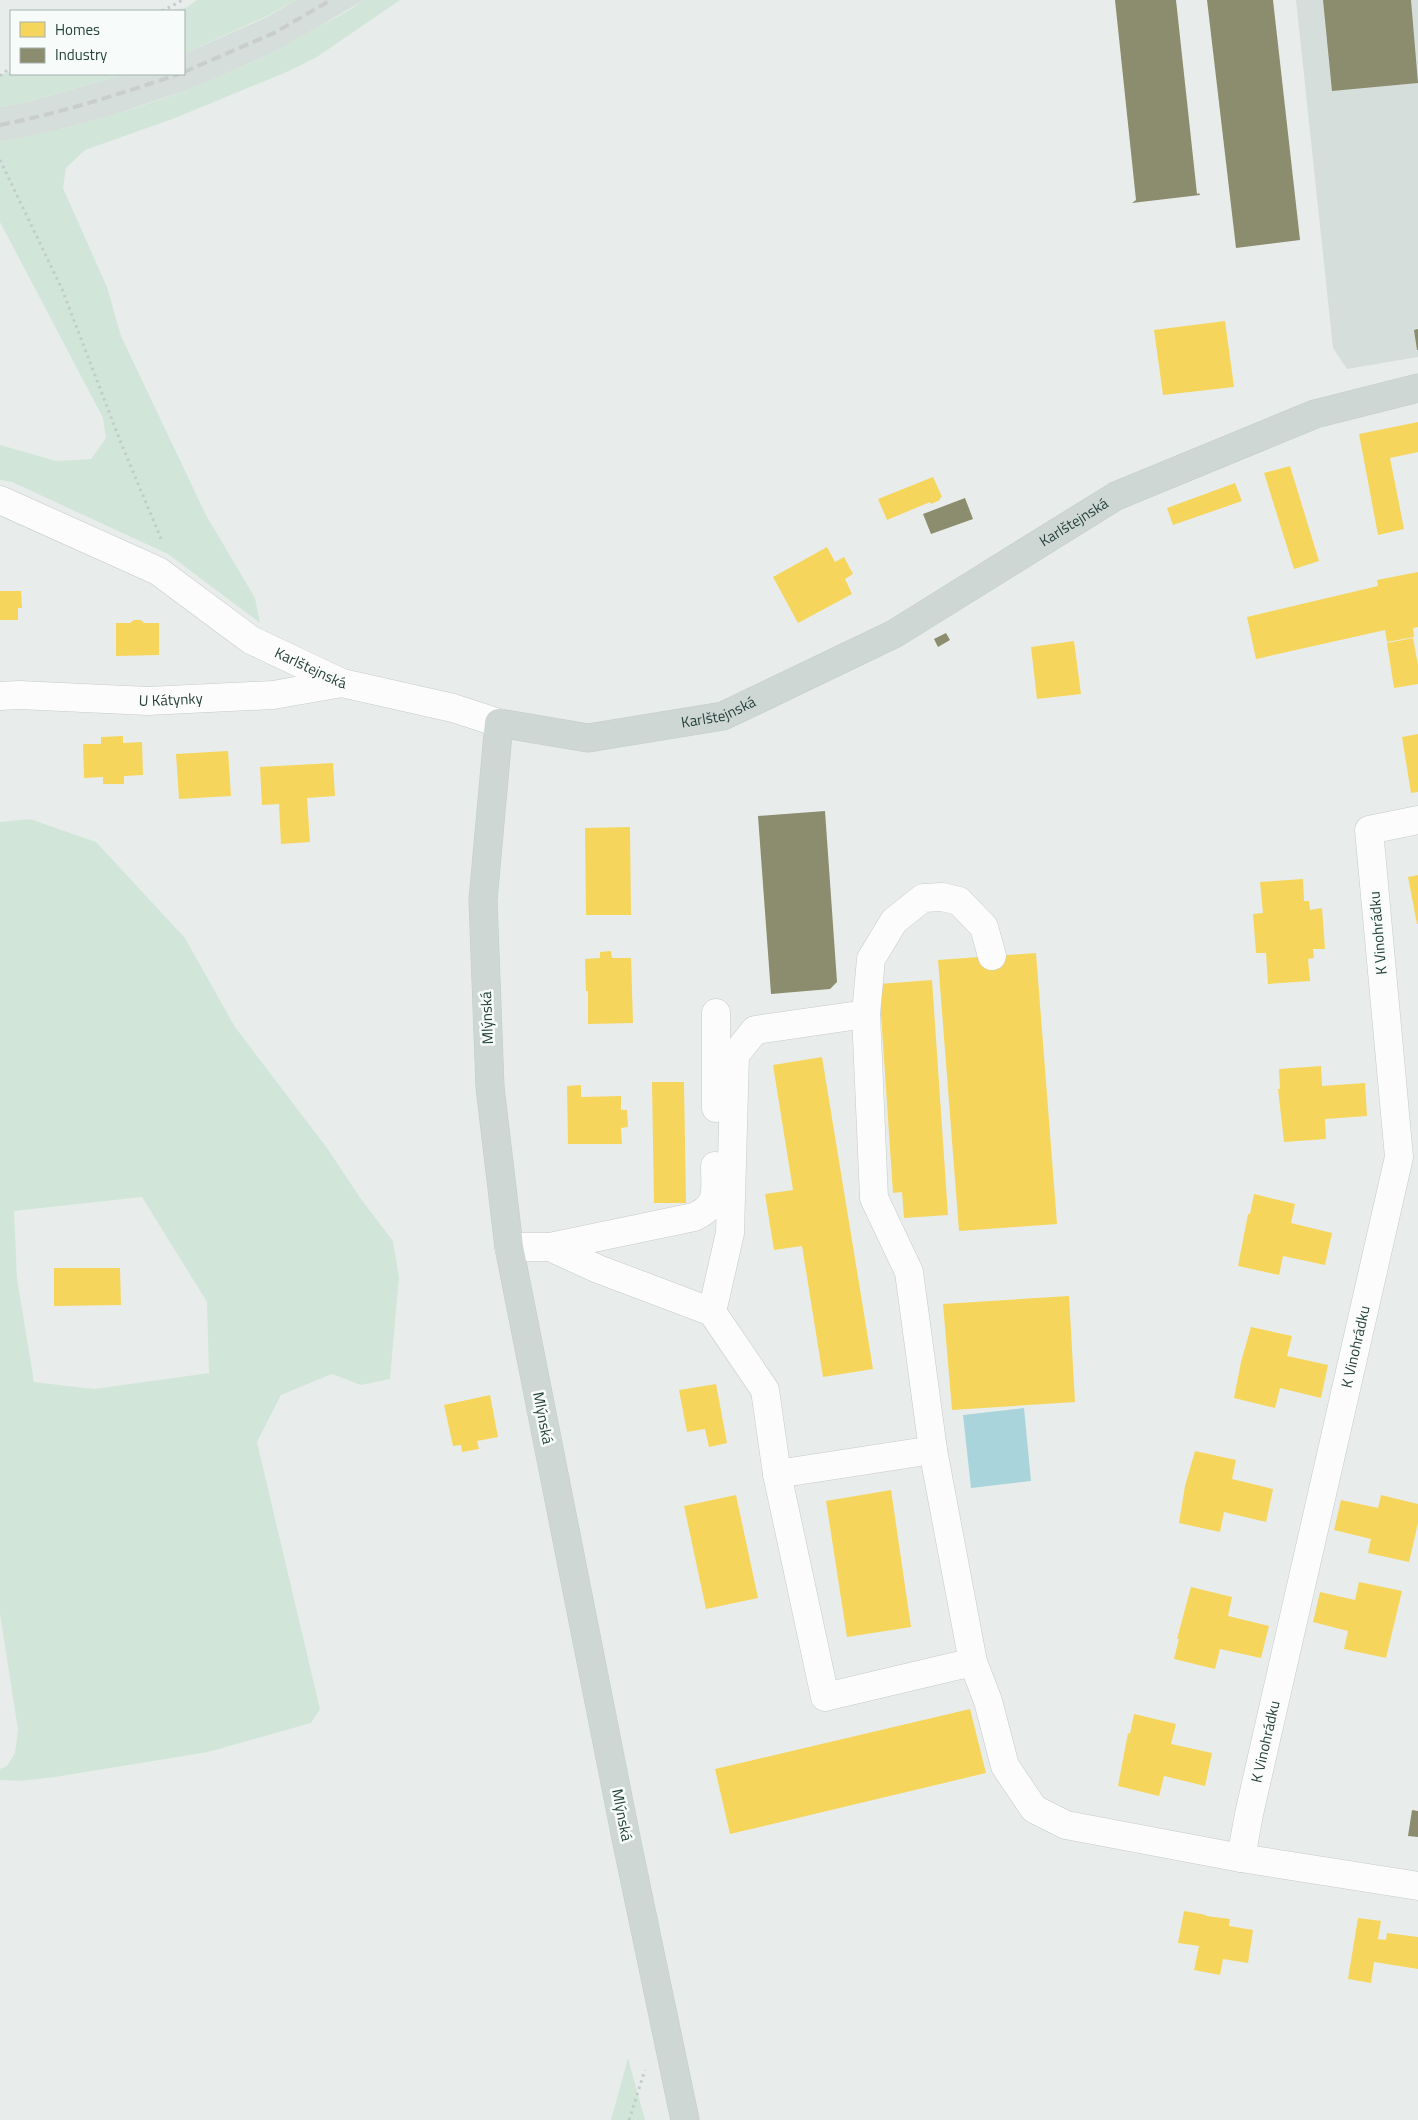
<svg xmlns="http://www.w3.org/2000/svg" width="1418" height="2120" viewBox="0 0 1418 2120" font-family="'Titillium Web',sans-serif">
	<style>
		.built { fill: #d6dedb }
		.green { fill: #d1e6d8; fill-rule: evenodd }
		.water { fill: #a9d4db }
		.homes { fill: #f6d55c }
		.industry { fill: #8c8c6e }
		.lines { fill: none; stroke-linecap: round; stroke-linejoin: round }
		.minor-casing { stroke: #c5cac8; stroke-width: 29 }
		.major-casing { stroke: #c3ccc9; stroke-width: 29 }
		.path { stroke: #c3ccca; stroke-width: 3; stroke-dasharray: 2.5 4; stroke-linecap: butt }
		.minor { stroke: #fcfcfc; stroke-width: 28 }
		.major { stroke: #cfd7d5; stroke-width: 28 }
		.rail { stroke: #c9cdcc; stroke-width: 4; stroke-dasharray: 10 5; stroke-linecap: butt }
		.labels { text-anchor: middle; stroke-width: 5; stroke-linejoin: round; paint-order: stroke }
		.street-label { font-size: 15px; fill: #24423a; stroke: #f7fbf9 }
	</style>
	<rect width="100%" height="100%" fill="#e8edeb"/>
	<g class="built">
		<polygon points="296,0 364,0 284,47 204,84 110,116 39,135 0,142 0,107 31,101 125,74 184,74 184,54 267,17"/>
		<polygon points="1296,0 1418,0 1418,357 1347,369 1333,348"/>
	</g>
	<g class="green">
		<polygon points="197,0 296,0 267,16 184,54 184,11 175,11 187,7"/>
		<path d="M364 0H400L317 57 289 71 175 118 85 150 66 168 63 188 107 287 121 336 206 515 255 598 260 623 168 554 12 482 0 480V445L56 461 91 459 106 438 103 418 0 222V142C111 121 221 84 318 27 334 19 350 10 364 0Z"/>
		<polygon points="11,71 11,74 125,74 31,101 0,107 0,75"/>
		<path d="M30 819 96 842 185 938 235 1027 327 1148 361 1199 393 1241 399 1277 390 1379 361 1385 332 1374 281 1395 257 1442 320 1709 311 1723 208 1752 55 1777 19 1781 0 1780V1769L7 1766 15 1753 18 1730 0 1614V822ZM142 1197 207 1302 209 1373 94 1389 34 1382 17 1278 14 1211Z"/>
		<polygon points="628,2058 645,2120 611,2120"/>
	</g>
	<polygon class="water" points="1024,1408 1031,1481 971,1488 963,1415"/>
	<g class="homes">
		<polygon points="1225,321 1234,387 1163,395 1154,330"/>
		<polygon points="1418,422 1418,452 1390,458 1404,529 1378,535 1359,434"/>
		<polygon points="1290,466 1319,561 1294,569 1264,473"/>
		<polygon points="933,477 942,497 940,498 940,500 931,504 930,502 887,520 878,499"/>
		<polygon points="1235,483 1242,501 1173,525 1167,508"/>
		<polygon points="827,547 835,562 844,557 853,574 845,579 852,594 798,623 773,577"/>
		<polygon points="1418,572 1418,627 1413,628 1414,637 1387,642 1385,630 1256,659 1247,617 1378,586 1377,580"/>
		<polygon points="0,591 21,591 22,608 18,608 18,620 0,620"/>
		<polygon points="134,620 141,620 144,623 159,623 159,655 116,656 116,623 130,623"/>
		<polygon points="1413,638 1418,665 1418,684 1394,688 1387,643"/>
		<polygon points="1074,641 1081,694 1037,699 1031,647"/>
		<polygon points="1418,734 1418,792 1411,793 1402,737"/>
		<polygon points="123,736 123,743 142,742 143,775 124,776 124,784 103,784 103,777 84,778 83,744 101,744 101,737"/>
		<polygon points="228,751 231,796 179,799 176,754"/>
		<polygon points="333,763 335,796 307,798 310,842 281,844 279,804 262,805 260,767"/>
		<polygon points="630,827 631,915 586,915 585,828"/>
		<polygon points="1418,875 1418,924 1417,924 1408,877"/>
		<polygon points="1303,879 1304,901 1309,901 1310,910 1322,908 1325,949 1313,949 1314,958 1308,959 1310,981 1268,984 1266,953 1256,953 1253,914 1263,913 1260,882"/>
		<polygon points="611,951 612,958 631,958 633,1023 588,1024 588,991 586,991 585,959 600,958 600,952"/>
		<polygon points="1036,953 1057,1224 959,1231 938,960"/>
		<polygon points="932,980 948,1215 904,1218 902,1192 893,1193 879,984"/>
		<polygon points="822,1057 873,1369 823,1377 802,1246 774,1250 765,1194 793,1190 773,1065"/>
		<polygon points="1321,1066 1322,1086 1365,1083 1367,1116 1325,1119 1326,1139 1284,1142 1278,1089 1280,1089 1279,1069"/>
		<polygon points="652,1082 684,1082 686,1203 654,1203"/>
		<polygon points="581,1085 581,1097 621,1096 621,1110 627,1110 628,1127 621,1128 622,1144 568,1144 567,1086"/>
		<polygon points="1254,1194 1295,1204 1291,1223 1332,1233 1325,1265 1283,1256 1279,1275 1238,1266 1248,1214 1250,1214"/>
		<polygon points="54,1268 120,1268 121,1305 54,1306"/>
		<polygon points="1069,1296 1075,1402 952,1410 943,1304"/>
		<polygon points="1251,1327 1292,1336 1287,1356 1328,1365 1321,1398 1280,1388 1275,1408 1234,1398 1241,1362"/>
		<polygon points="716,1384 727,1443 709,1447 705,1429 687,1432 679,1390"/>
		<polygon points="490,1395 498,1437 477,1441 479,1449 462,1452 461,1445 453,1446 444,1405"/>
		<polygon points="1195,1451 1236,1460 1232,1479 1273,1489 1266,1522 1224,1512 1220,1532 1179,1523 1185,1486"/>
		<polygon points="891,1490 911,1627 847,1637 826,1501"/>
		<polygon points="736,1495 758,1598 706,1609 684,1506"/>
		<polygon points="1381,1495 1418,1504 1418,1523 1409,1562 1368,1553 1371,1539 1334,1530 1341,1500 1378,1508"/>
		<polygon points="1359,1582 1402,1591 1386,1658 1344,1649 1348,1631 1313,1622 1320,1592 1355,1600"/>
		<polygon points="1191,1587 1232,1597 1228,1616 1269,1626 1261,1658 1220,1649 1215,1669 1174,1659 1179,1639 1177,1639"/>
		<polygon points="970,1709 986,1773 730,1834 715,1769"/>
		<polygon points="1134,1714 1176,1724 1171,1744 1212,1753 1205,1786 1164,1776 1159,1796 1118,1786 1128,1733 1130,1734"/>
		<polygon points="1184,1911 1206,1915 1206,1916 1230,1919 1229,1926 1253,1930 1248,1963 1223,1959 1220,1975 1194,1970 1199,1946 1178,1943"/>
		<polygon points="1358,1918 1381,1921 1378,1939 1386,1940 1387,1933 1418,1937 1418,1969 1374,1962 1371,1983 1348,1979"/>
	</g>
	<g class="industry">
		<polygon points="1115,0 1176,0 1197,194 1199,193 1200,195 1132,203 1136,200"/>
		<polygon points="1207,0 1273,0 1300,240 1236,248"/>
		<polygon points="1323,0 1411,0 1418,83 1332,91"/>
		<polygon points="1418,329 1418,350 1417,350 1414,330"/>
		<polygon points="965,498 973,519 931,534 923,514"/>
		<polygon points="946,633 950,640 938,647 934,639"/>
		<polygon points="825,811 837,982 830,989 771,994 758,816"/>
		<polygon points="1412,1810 1418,1811 1418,1837 1408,1836"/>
	</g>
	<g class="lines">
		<g class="minor-casing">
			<g id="minor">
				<path id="s1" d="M0 500 158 571 251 640 342 683 453 708 499 723"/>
				<path id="s2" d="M0 696 19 695 148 701 273 695 342 683"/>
				<polyline points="992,956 984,927 959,901 942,897 923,898 894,921 871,959 866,1014 874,1198 909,1272 933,1450 973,1662 988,1701 1005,1766 1034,1809 1066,1825 1241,1858 1418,1886"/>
				<polyline points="716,1108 716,1013"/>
				<polyline points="509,1247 550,1247 598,1269 712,1312 765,1390 777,1474 825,1697 973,1662"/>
				<path d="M550 1247 694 1217C720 1205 715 1191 715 1166"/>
				<polyline points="712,1312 730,1233 735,1055 755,1030 866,1014"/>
				<polyline points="777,1474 933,1450"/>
				<path id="s3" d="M1241 1858 1249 1814 1399 1157 1369 830 1418 820"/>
			</g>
		</g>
		<g class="major-casing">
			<g id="major">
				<path id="s4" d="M685 2120 627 1843 509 1247 490 1087 483 900 499 723 588 738 723 716 894 634 1116 496 1315 414 1418 388"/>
			</g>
		</g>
		<g class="path">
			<polyline points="162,11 183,0"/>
			<polyline points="0,76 11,67"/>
			<polyline points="0,160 62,289 119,438 162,541"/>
			<polyline points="629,2120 645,2070"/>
		</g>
		<use href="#minor" class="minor"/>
		<use href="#major" class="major"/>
		<g class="rail">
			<polyline points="184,72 276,32 331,0"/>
			<path d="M0 125C61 113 120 94 179 74"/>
		</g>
	</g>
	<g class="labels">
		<g class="street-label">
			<text dy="5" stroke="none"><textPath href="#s4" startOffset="2045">Karlštejnská</textPath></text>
			<text dy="5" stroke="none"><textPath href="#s1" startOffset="355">Karlštejnská</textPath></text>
			<text dy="5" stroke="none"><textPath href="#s2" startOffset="171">U Kátynky</textPath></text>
			<text dy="5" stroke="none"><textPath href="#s4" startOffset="1640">Karlštejnská</textPath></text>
			<text transform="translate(1378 933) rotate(-95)" y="5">K Vinohrádku</text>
			<text transform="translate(487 1018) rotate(-92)" y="5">Mlýnská</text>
			<text dy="5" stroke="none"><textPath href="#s3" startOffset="524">K Vinohrádku</textPath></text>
			<text transform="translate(543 1418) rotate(79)" y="5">Mlýnská</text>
			<text dy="5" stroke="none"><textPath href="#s3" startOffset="119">K Vinohrádku</textPath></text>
			<text transform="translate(622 1815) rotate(79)" y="5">Mlýnská</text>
		</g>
	</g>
	<rect x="10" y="10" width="175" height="65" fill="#f7fbf9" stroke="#a3b1ad"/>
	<rect x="20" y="22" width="25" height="15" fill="#f6d55c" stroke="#a3b1ad"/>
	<text x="55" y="35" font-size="15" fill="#24423a">Homes</text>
	<rect x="20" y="48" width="25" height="15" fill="#8c8c6e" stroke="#a3b1ad"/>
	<text x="55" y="60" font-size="15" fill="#24423a">Industry</text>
</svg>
